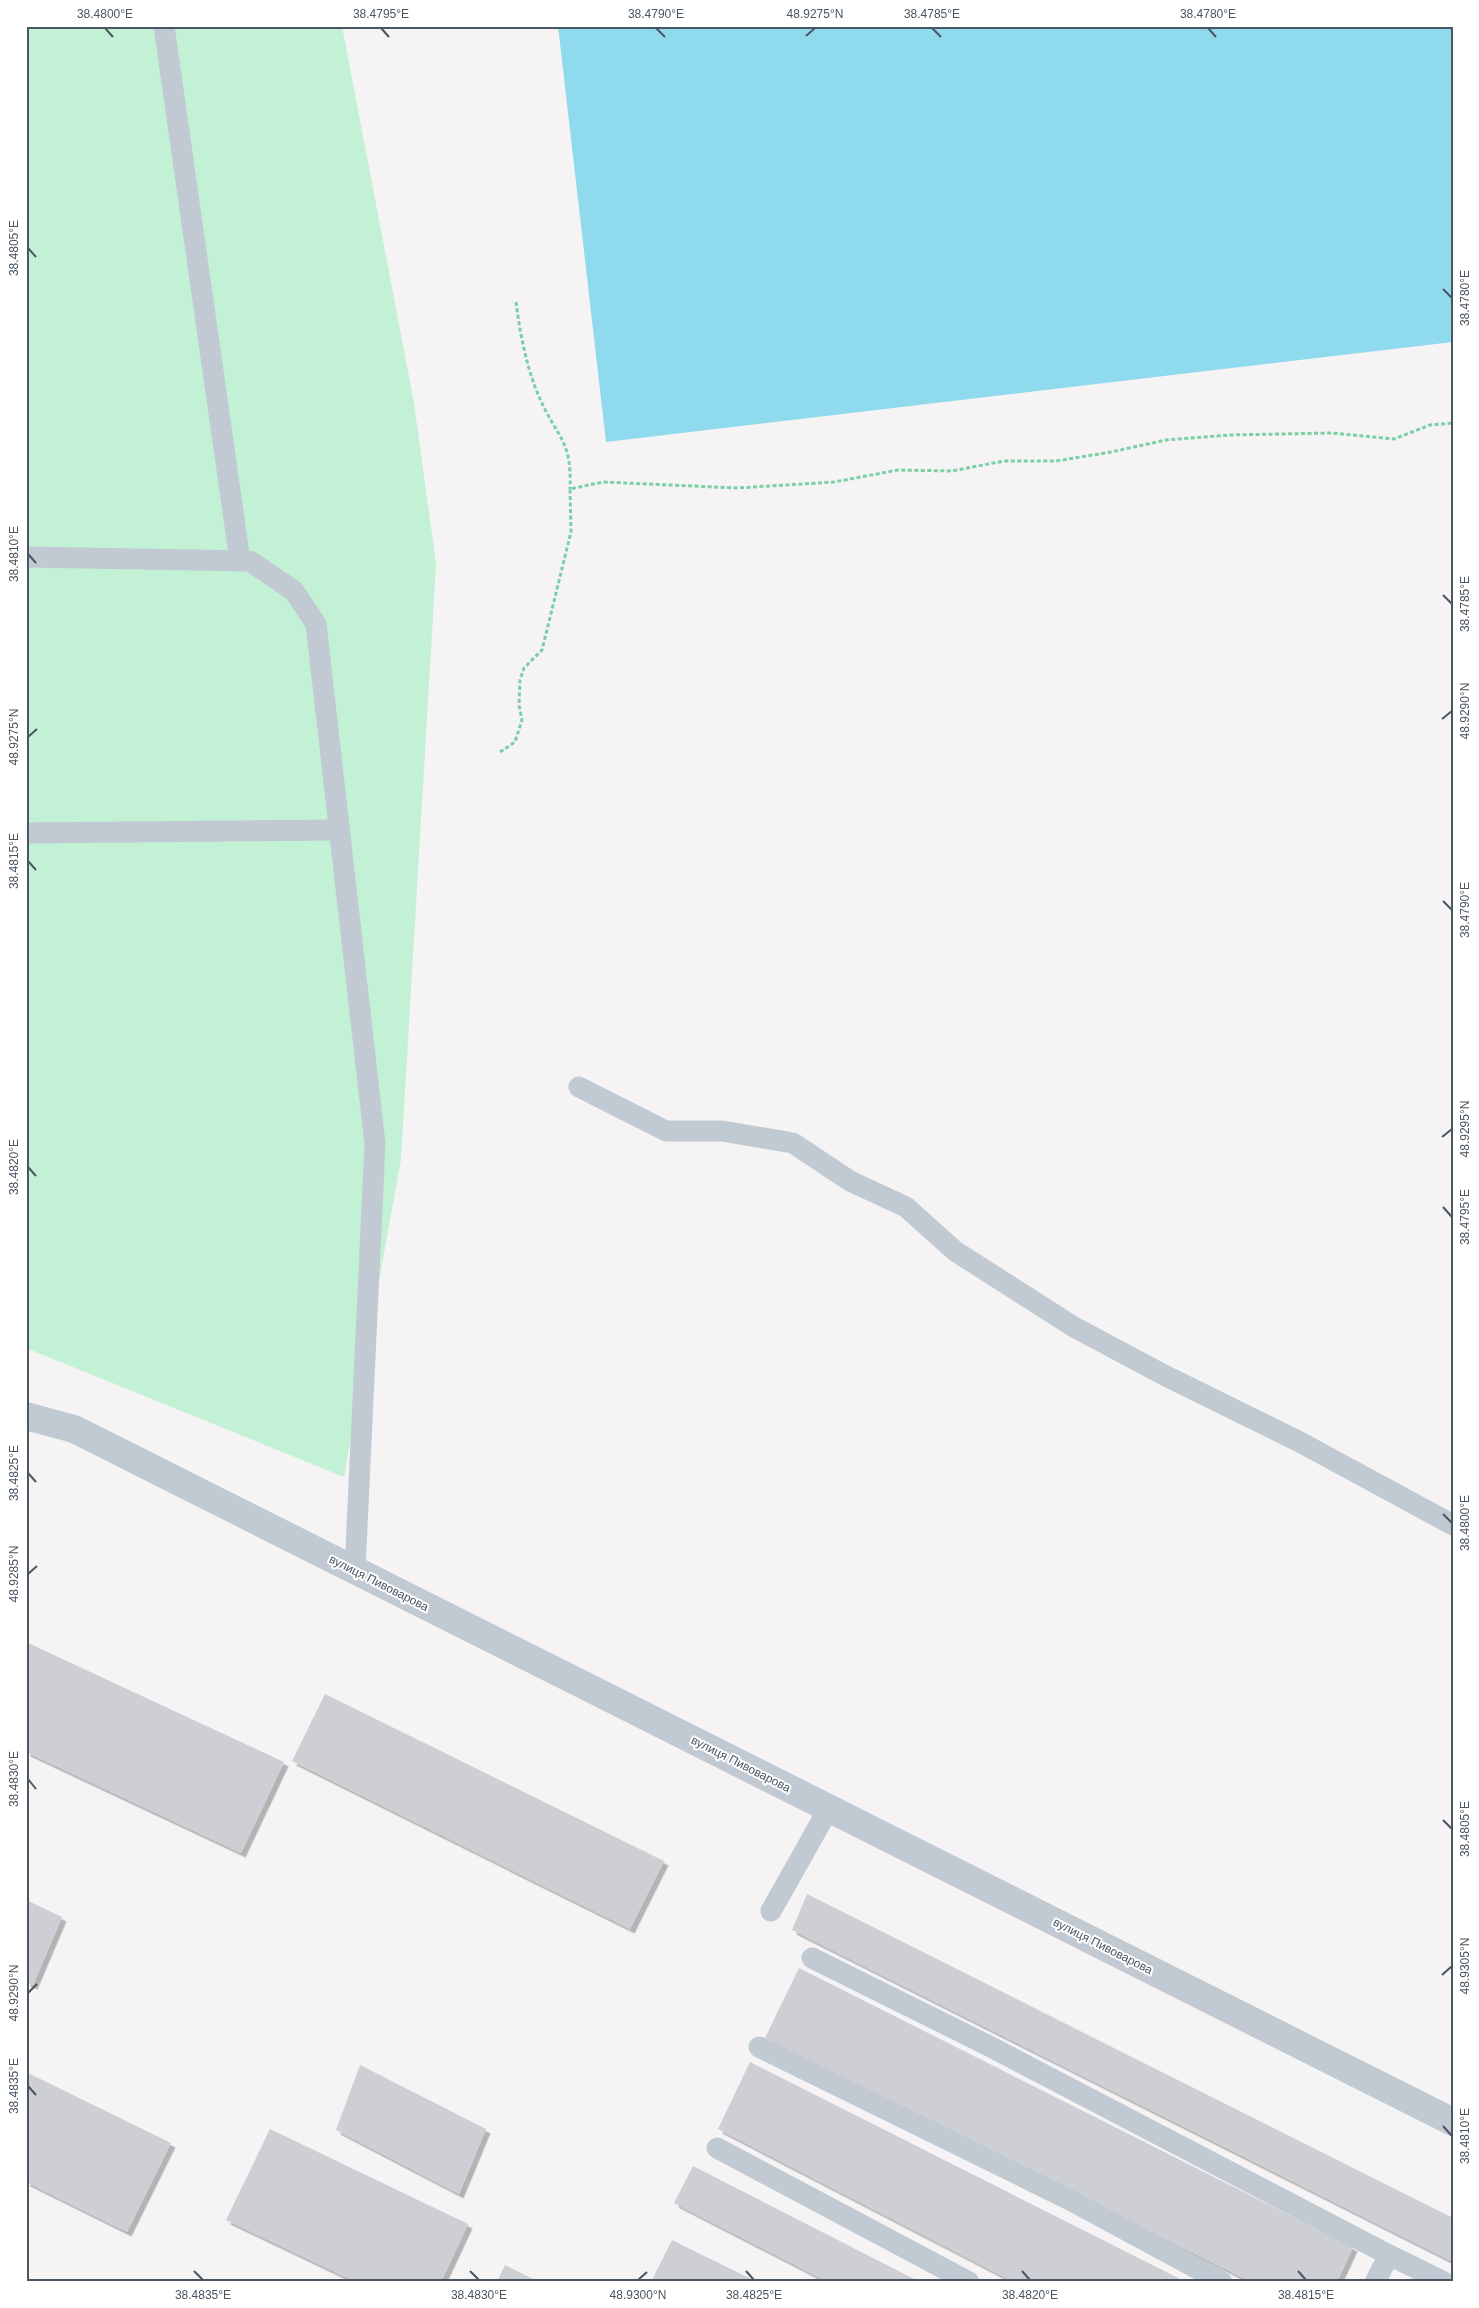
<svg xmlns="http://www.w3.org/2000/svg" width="1479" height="2308" viewBox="0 0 1479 2308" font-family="Arial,sans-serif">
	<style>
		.green { fill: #c3f1d5 }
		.water { fill: #90daee }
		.building { fill: #cdcfd5; filter: url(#shadow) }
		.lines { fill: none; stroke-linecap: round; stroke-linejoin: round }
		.path { stroke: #7ad0a6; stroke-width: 3; stroke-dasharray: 4 2.5; stroke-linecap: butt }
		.service { stroke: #c1cad2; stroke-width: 21 }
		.minor { stroke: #c1cad2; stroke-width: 28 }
		.ticks { fill: none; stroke: #4a5661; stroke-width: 2 }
		.labels { text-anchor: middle; stroke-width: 4; stroke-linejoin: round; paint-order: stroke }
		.street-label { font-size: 12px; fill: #4a5661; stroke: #fff }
		.neatline { fill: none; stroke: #4a5661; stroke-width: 2 }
		.ticks-label { font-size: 12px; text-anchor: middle; fill: #4a5661 }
	</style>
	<defs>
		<filter id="shadow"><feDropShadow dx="4.5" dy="4.5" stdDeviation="0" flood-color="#0004"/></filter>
	</defs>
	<rect width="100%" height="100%" fill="#f5f3f3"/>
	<polygon class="green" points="26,26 342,26 414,403 436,564 401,1159 344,1477 26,1348"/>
	<polygon class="water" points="558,26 1453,26 1453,342 606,442"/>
	<g class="building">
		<polygon points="26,1642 284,1762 241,1853 26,1752"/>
		<polygon points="325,1694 664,1861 630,1929 292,1761"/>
		<polygon points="807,1894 1453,2218 1453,2262 792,1930"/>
		<polygon points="26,1900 62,1917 33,1985 26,1982"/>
		<polygon points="799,1968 1353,2247 1337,2282 1251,2282 765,2038"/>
		<polygon points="750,2062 1186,2282 1014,2282 718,2129"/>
		<polygon points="360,2065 486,2129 459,2194 336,2130"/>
		<polygon points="26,2072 171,2143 127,2232 26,2182"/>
		<polygon points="270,2129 468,2224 441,2282 356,2282 226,2220"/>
		<polygon points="693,2166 920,2282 828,2282 674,2203"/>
		<polygon points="672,2240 757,2282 651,2282"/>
		<polygon points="505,2265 539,2282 497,2282"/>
	</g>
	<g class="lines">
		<g class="path">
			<path d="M516 302C520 334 527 370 540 399 558 439 572 440 570 489"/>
			<polyline points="500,752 515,742 522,720 519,705 520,680 524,668 542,650 571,532 570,489 603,482 737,488 834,482 898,470 952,471 1004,461 1056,461 1111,452 1166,440 1229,435 1332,433 1394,439 1430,425 1453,423"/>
		</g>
		<g class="service">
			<polyline points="164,26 240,561"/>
			<polyline points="26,557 250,561 294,591 316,624 375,1144 355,1570"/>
			<polyline points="26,833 339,830"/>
			<polyline points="579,1087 666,1131 722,1131 793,1143 850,1181 906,1207 955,1251 1074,1327 1164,1375 1298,1441 1453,1525"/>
			<polyline points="771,1911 829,1808"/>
			<polyline points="812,1958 989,2046 1389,2255 1375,2282"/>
			<polyline points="759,2047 1070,2200 1222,2282"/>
			<polyline points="717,2148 969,2282"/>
			<polyline points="1389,2255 1444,2282"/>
		</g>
		<polyline class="minor" points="26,1416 74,1429 1453,2122"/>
	</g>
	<path class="ticks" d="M105 28 113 37M381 28 389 37M656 28 665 37M932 28 941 37M1208 28 1216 37M806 36 815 28M28 248 36 257M1443 289 1452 298M28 554 36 563M1443 595 1452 604M1442 719 1452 711M28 737 37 729M28 861 36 870M1443 901 1452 910M1442 1137 1452 1129M28 1167 36 1176M1443 1207 1452 1217M28 1473 36 1482M1443 1514 1452 1523M28 1574 37 1566M28 1779 36 1789M1443 1820 1452 1829M1442 1975 1452 1966M28 1993 37 1984M28 2086 36 2095M1443 2126 1452 2136M194 2271 203 2280M470 2271 479 2280M746 2271 754 2280M1022 2271 1030 2280M1298 2271 1306 2280M638 2280 647 2272"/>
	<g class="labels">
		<g class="street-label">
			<text transform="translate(379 1583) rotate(27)" y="4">вулиця Пивоварова</text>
			<text transform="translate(741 1764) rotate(27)" y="4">вулиця Пивоварова</text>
			<text transform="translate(1103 1946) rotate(27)" y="4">вулиця Пивоварова</text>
		</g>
	</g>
	<rect width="1479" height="2308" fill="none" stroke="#ffffff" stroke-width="55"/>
	<rect x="28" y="28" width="1424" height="2252" class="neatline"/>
	<g class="ticks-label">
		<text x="105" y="18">38.4800°E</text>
		<text x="381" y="18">38.4795°E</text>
		<text x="656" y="18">38.4790°E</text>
		<text x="815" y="18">48.9275°N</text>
		<text x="932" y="18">38.4785°E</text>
		<text x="1208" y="18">38.4780°E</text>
		<text transform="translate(14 248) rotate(-90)" y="4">38.4805°E</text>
		<text transform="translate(1465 298) rotate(-90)" y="4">38.4780°E</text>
		<text transform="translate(14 554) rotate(-90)" y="4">38.4810°E</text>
		<text transform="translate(1465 604) rotate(-90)" y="4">38.4785°E</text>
		<text transform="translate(1465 711) rotate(-90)" y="4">48.9290°N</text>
		<text transform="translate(14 737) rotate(-90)" y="4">48.9275°N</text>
		<text transform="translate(14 861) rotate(-90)" y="4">38.4815°E</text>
		<text transform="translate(1465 910) rotate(-90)" y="4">38.4790°E</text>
		<text transform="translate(1465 1129) rotate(-90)" y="4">48.9295°N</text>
		<text transform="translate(14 1167) rotate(-90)" y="4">38.4820°E</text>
		<text transform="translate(1465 1217) rotate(-90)" y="4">38.4795°E</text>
		<text transform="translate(14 1473) rotate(-90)" y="4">38.4825°E</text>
		<text transform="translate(1465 1523) rotate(-90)" y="4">38.4800°E</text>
		<text transform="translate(14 1574) rotate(-90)" y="4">48.9285°N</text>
		<text transform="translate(14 1779) rotate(-90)" y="4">38.4830°E</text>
		<text transform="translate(1465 1829) rotate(-90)" y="4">38.4805°E</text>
		<text transform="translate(1465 1966) rotate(-90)" y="4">48.9305°N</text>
		<text transform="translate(14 1993) rotate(-90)" y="4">48.9290°N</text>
		<text transform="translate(14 2086) rotate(-90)" y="4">38.4835°E</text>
		<text transform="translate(1465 2136) rotate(-90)" y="4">38.4810°E</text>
		<text x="203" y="2299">38.4835°E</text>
		<text x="479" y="2299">38.4830°E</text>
		<text x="638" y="2299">48.9300°N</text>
		<text x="754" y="2299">38.4825°E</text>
		<text x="1030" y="2299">38.4820°E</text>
		<text x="1306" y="2299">38.4815°E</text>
	</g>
</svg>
